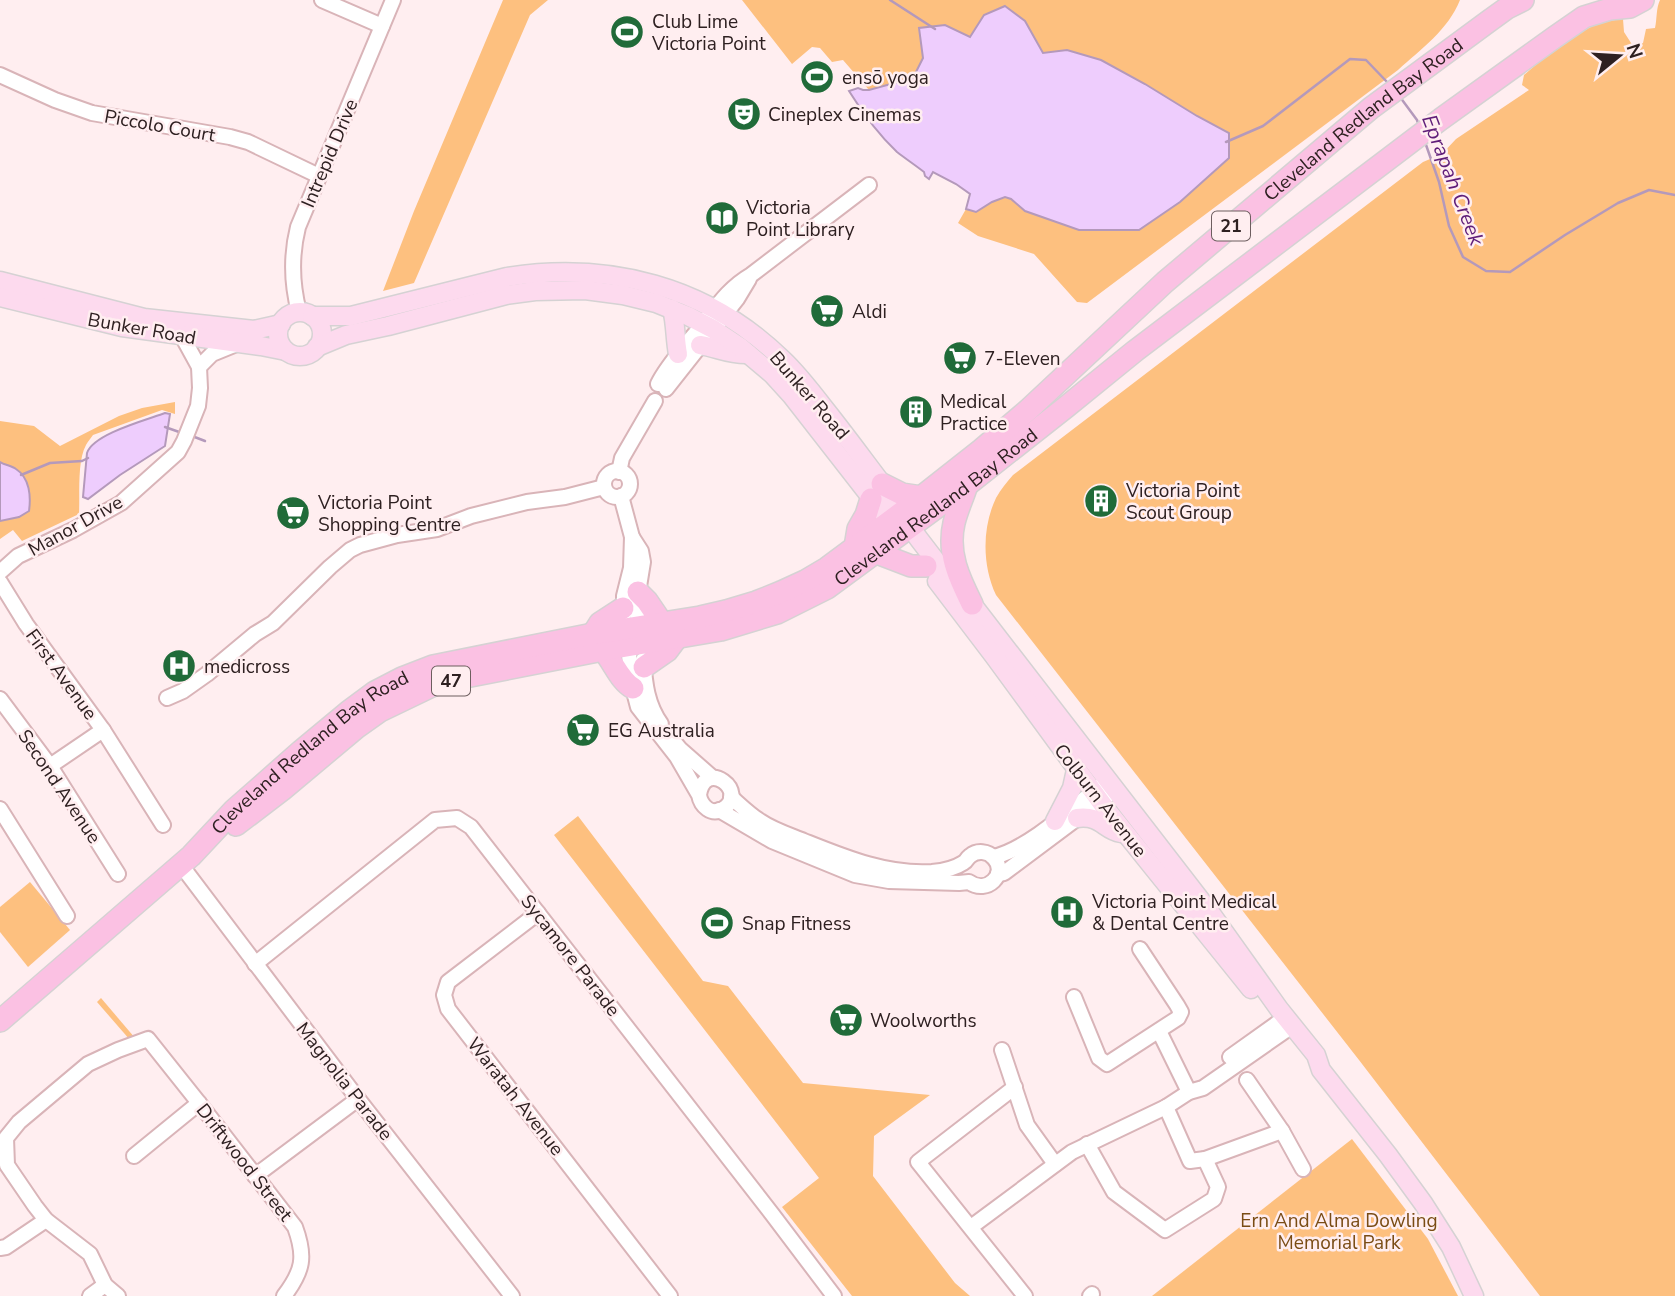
<svg xmlns="http://www.w3.org/2000/svg" width="1675" height="1296" viewBox="0 0 1675 1296" font-family="'Nunito Sans',sans-serif">
	<style>
		.green { fill: #fdc07f }
		.water { fill: #eecdfd; stroke: #b499bb; stroke-width: 2 }
		.lines { fill: none; stroke-linecap: round; stroke-linejoin: round }
		.stream { stroke: #b499bb; stroke-width: 2.5 }
		.minor-casing { stroke: #d9b4b8; stroke-width: 18 }
		.major-casing { stroke: #d5d2d3; stroke-width: 21 }
		.highway-casing { stroke: #d5d2d3; stroke-width: 24 }
		.minor { stroke: #fff; stroke-width: 14 }
		.major { stroke: #fddaee; stroke-width: 18 }
		.highway { stroke: #fbc1e3; stroke-width: 21 }
		.labels { text-anchor: middle; stroke-width: 5; stroke-linejoin: round; paint-order: stroke }
		.shield { fill: #ffeef0; stroke: #6d5e5f; stroke-width: 2 }
		.shield-label { font-size: 18px; font-weight: bold; fill: #2e2021 }
		.poi-label { font-size: 19px; fill: #2e2021; stroke: #ffeef0; text-anchor: start }
		.street-label { font-size: 19px; fill: #2e2021; stroke: #ffeef0 }
		.park-label { font-size: 19px; fill: #7a4c14; stroke: #ffeef0 }
		.water-label { font-size: 21px; font-style: italic; fill: #601e79; stroke: #ffeef0 }
	</style>
	<rect width="100%" height="100%" fill="#ffeef0"/>
	<g class="green">
		<polygon points="503,0 548,0 530,15 414,283 383,291 414,211"/>
		<path d="M742 0H1460C1448 30 1421 49 1398 70L1087 303 1077 302 1034 254 978 236 958 223 966 209 976 212C985 207 1000 194 1010 199 1016 201 1021 207 1025 211L1197 116 1145 84 1101 60 1067 50 1043 54 1025 21 984 15 970 37 945 25 923 58 913 78 869 90 843 60 832 62 820 48 812 47 792 64Z"/>
		<path d="M1660 0H1675V1296H1540L1359 1060 996 595C982 565 982 527 996 498 1001 489 1007 482 1013 475L1423 162 1442 154 1456 139 1529 90 1522 85 1524 75 1561 43 1600 22 1623 19 1624 32 1633 46 1643 43 1646 29 1655 28C1657 19 1656 8 1660 0Z"/>
		<path d="M175 402V414L162 410 93 435C91 438 88 441 86 445 77 461 80 495 79 514L22 541 13 530 0 539V521L19 517C22 509 28 497 28 489 28 474 11 467 0 462V421L34 426 60 446 119 416 142 408Z"/>
		<polygon points="578,816 703,981 728,986 803,1083 930,1095 874,1136 873,1176 955,1283 970,1296 852,1296 782,1207 819,1178 554,835"/>
		<polygon points="30,882 70,930 28,967 0,932 0,907"/>
		<polygon points="101,998 135,1038 130,1040 97,1002"/>
		<polygon points="1352,1139 1428,1239 1458,1296 1152,1296"/>
	</g>
	<g class="water">
		<path d="M1005 6 1025 21 1043 53 1067 50 1101 60 1145 84 1197 116 1229 133V158L1180 202 1139 230H1079L1025 211 1011 199 1005 197 992 202 976 212 966 209 970 194 956 184 933 172 929 179 925 176 924 172C915 165 906 159 897 152 879 135 862 112 849 91L858 88 863 90H869L913 78 923 58 919 28 945 25 970 37 984 15Z"/>
		<path d="M165 413 170 414 165 446 120 475 88 499 83 497 87 453C93 434 146 420 165 413Z"/>
		<path d="M0 462C5 465 12 466 16 469 30 478 31 497 29 511L19 517 0 521Z"/>
	</g>
	<g class="lines">
		<g class="stream">
			<polyline points="890,0 935,29"/>
			<polyline points="1400,97 1417,120 1419,126"/>
			<polyline points="1226,142 1263,126 1350,59 1366,60 1389,84"/>
			<polyline points="1425,142 1439,182 1449,226 1463,257 1486,271 1510,272 1565,235 1618,203 1649,190 1675,195"/>
			<polyline points="165,427 182,433"/>
			<polyline points="192,436 205,441"/>
			<polyline points="21,475 50,463 82,461 88,458"/>
		</g>
		<g class="minor-casing">
			<g id="minor">
				<polyline points="322,0 382,26"/>
				<polyline points="0,75 55,100 92,113 230,137 248,142 319,176"/>
				<path d="M299 312C292 285 291 255 298 227L393 0"/>
				<polyline points="199,367 212,354 239,343"/>
				<path d="M658 384C667 366 681 351 694 335 713 313 725 290 751 275L869 185"/>
				<polyline points="666,389 737,299 749,279"/>
				<circle cx="617" cy="484" r="13"/>
				<polyline points="619,472 622,458 655,401"/>
				<polyline points="621,496 632,537 641,551 643,562 636,605 639,633"/>
				<polyline points="0,572 18,556 73,530 121,503 178,452 184,441 198,406 200,388 199,367 182,336"/>
				<polyline points="0,582 26,624 103,730 163,825"/>
				<polyline points="624,614 624,596 631,568 632,537"/>
				<path d="M627 638 633 688 638 707 677 757 699 795C701 806 711 816 723 809 750 792 705 757 699 795"/>
				<path d="M643 660C645 684 647 704 661 724"/>
				<polyline points="167,698 183,691 207,674 255,634 273,623 330,567 350,550 360,545 397,535 437,529 471,516 527,502 565,497 604,487"/>
				<polyline points="0,699 50,766 118,874"/>
				<polyline points="675,743 680,749 713,778"/>
				<polyline points="50,766 103,730"/>
				<polyline points="0,809 67,916"/>
				<path d="M719 810 772 841 855 875 889 881 959 883 969 882C987 895 1008 874 994 858 988 851 977 850 970 856 965 860 968 860 963 863 954 869 942 871 932 872 887 875 844 857 804 841 789 835 773 830 760 821 749 814 740 805 731 797"/>
				<path d="M993 857C1028 850 1079 802 1108 780"/>
				<polyline points="181,865 358,1099 512,1296"/>
				<polyline points="998,874 1004,873 1107,796"/>
				<polyline points="538,913 448,982 444,995 448,1009 670,1296"/>
				<polyline points="255,964 435,820 457,818 471,827 772,1214 834,1296"/>
				<polyline points="1074,997 1099,1058 1107,1064 1178,1018 1181,1012 1177,1005 1140,949"/>
				<polyline points="1159,1031 1189,1092"/>
				<polyline points="1002,1050 1027,1125 1055,1164"/>
				<polyline points="1230,1057 1286,1017"/>
				<polyline points="1247,1080 1282,1131 1303,1169"/>
				<polyline points="1015,1087 918,1162 1025,1296"/>
				<polyline points="1166,1107 1190,1161 1205,1159 1282,1131"/>
				<polyline points="1087,1144 1114,1192 1165,1230 1214,1199 1218,1187 1205,1159"/>
				<polyline points="134,1156 199,1103"/>
				<polyline points="255,1176 358,1099"/>
				<polyline points="971,1227 1072,1152 1166,1107 1189,1092 1203,1088 1292,1026"/>
				<polyline points="0,1248 6,1247 46,1220"/>
				<polyline points="90,1296 105,1285"/>
				<path d="M118 1296 105 1285 90 1254 46 1220 35 1206 7 1165 6 1138 19 1122 88 1064 118 1050 148 1039 199 1103 295 1227C306 1257 303 1271 284 1296"/>
				<polyline points="1090,1296 1092,1294"/>
			</g>
		</g>
		<g class="major-casing">
			<g id="major">
				<polyline points="0,281 144,318 254,330 281,324"/>
				<polyline points="0,297 122,327 261,346 286,351"/>
				<path d="M672 309C676 324 675 339 678 354"/>
				<circle cx="300" cy="334" r="22"/>
				<path d="M312 316H351L507 277C609 261 707 286 782 359 798 374 811 391 824 408 844 433 863 459 882 484 888 496 896 506 903 517 924 547 947 576 972 604L1212 915 1279 1009 1316 1055 1321 1070 1388 1155 1423 1203 1451 1247 1474 1296"/>
				<path d="M700 345C718 348 730 355 748 354"/>
				<polyline points="317,347 346,335 388,326 506,295 535,291 585,290 623,295 656,303 688,316 713,329 740,347 772,374 792,396 898,532"/>
				<polyline points="937,581 994,656 1106,809 1251,989"/>
				<path d="M1077 818C1102 815 1103 830 1121 833"/>
				<polyline points="1055,821 1072,788 1076,770"/>
			</g>
		</g>
		<g class="highway-casing">
			<g id="highway">
				<polyline points="882,484 902,494 922,497"/>
				<path d="M967 485C963 498 957 510 954 523 947 553 959 578 972 604"/>
				<polyline points="855,547 858,529 866,515 871,499"/>
				<polyline points="877,553 911,566 926,566"/>
				<polyline points="638,592 647,601 662,623"/>
				<polyline points="593,634 600,623 623,608"/>
				<path d="M603 650C614 663 620 681 633 688"/>
				<polyline points="644,667 667,651 676,639"/>
				<path id="s1" d="M236 825 282 790 356 728 380 711 434 685 455 679 603 650 721 630 777 613 827 588 967 485 1066 407 1135 351 1441 119 1555 37 1584 17 1610 9 1630 7 1643 0"/>
				<path id="s2" d="M0 1021 191 856 234 810 301 751 348 712 375 692 402 678 433 666 593 634 700 617 726 611 756 602 781 592 805 581 827 568 901 513 981 450 1028 410 1165 282 1371 108 1489 21 1507 8 1523 0"/>
			</g>
		</g>
		<use href="#minor" class="minor"/>
		<use href="#major" class="major"/>
		<use href="#highway" class="highway"/>
	</g>
	<defs>
		<g id="stadium-disc" transform="scale(1.75)"><circle r="9.5" fill="#206b39" stroke="#ffeef0"/><path d="M0-5a6.5 5 0 1 0 0 10a6.5 5 0 1 0 0-10ZM-3.5-1.8h7v3.6h-7Z" fill="#fff"/></g>
		<g id="theatre-disc" transform="scale(1.75)"><circle r="9.5" fill="#206b39" stroke="#ffeef0"/><path d="M-5-5.5Q0-4 5-5.5V0Q5 5 0 6Q-5 5-5 0ZM-3.3-2.5H-1v1.5H-3.3ZM1-2.5H3.3v1.5H1ZM-2.8 1Q0 5.5 2.8 1Z" fill="#fff"/></g>
		<g id="library-disc" transform="scale(1.75)"><circle r="9.5" fill="#206b39" stroke="#ffeef0"/><path d="M-6-4Q-3-5.5-.7-3.5V5Q-3 3-6 4ZM6-4Q3-5.5 .7-3.5V5Q3 3 6 4Z" fill="#fff"/></g>
		<g id="supermarket-disc" transform="scale(1.75)"><circle r="9.5" fill="#206b39" stroke="#ffeef0"/><path d="M-6-5.5h2.5l.6 2H6L4.5 2H-2.5L-4.4-4H-6ZM-1.5 3.2a1.3 1.3 0 1 0 .1 0ZM3 3.2a1.3 1.3 0 1 0 .1 0Z" fill="#fff"/></g>
		<g id="building-disc" transform="scale(1.75)"><circle r="9.5" fill="#206b39" stroke="#ffeef0"/><path d="M-4-6H4V6H1V3H-1V6H-4ZM-2.5-4.3h1.7v1.8h-1.7ZM.8-4.3h1.7v1.8H.8ZM-2.5-1h1.7V.8h-1.7ZM.8-1h1.7V.8H.8Z" fill="#fff"/></g>
		<g id="hospital-disc" transform="scale(1.75)"><circle r="9.5" fill="#206b39" stroke="#ffeef0"/><path d="M-5-5h3v3.5h4V-5h3V5h-3V1.5h-4V5h-3Z" fill="#fff"/></g>
	</defs>
	<g fill-rule="evenodd">
		<use href="#stadium-disc" x="627" y="32"/>
		<use href="#stadium-disc" x="817" y="77"/>
		<use href="#theatre-disc" x="744" y="114"/>
		<use href="#library-disc" x="722" y="218"/>
		<use href="#supermarket-disc" x="827" y="311"/>
		<use href="#supermarket-disc" x="960" y="358"/>
		<use href="#building-disc" x="916" y="412"/>
		<use href="#building-disc" x="1101" y="501"/>
		<use href="#supermarket-disc" x="293" y="513"/>
		<use href="#hospital-disc" x="179" y="666"/>
		<use href="#supermarket-disc" x="583" y="730"/>
		<use href="#hospital-disc" x="1067" y="912"/>
		<use href="#stadium-disc" x="717" y="923"/>
		<use href="#supermarket-disc" x="846" y="1020"/>
	</g>
	<g class="labels">
		<g class="shield">
			<rect x="1212" y="211.5" width="38" height="29" rx="5"/>
			<rect x="432" y="666.5" width="38" height="29" rx="5"/>
		</g>
		<g class="shield-label">
			<text x="1231" y="232">21</text>
			<text x="451" y="687">47</text>
		</g>
		<g class="poi-label">
			<text x="652" y="28">Club Lime<tspan x="652" dy="22">Victoria Point</tspan></text>
			<text x="842" y="84">ensō yoga</text>
			<text x="768" y="121">Cineplex Cinemas</text>
			<text x="746" y="214">Victoria<tspan x="746" dy="22">Point Library</tspan></text>
			<text x="852" y="318">Aldi</text>
			<text x="984" y="365">7-Eleven</text>
			<text x="940" y="408">Medical<tspan x="940" dy="22">Practice</tspan></text>
			<text x="1126" y="497">Victoria Point<tspan x="1126" dy="22">Scout Group</tspan></text>
			<text x="318" y="509">Victoria Point<tspan x="318" dy="22">Shopping Centre</tspan></text>
			<text x="204" y="673">medicross</text>
			<text x="608" y="737">EG Australia</text>
			<text x="1092" y="908">Victoria Point Medical<tspan x="1092" dy="22">&amp; Dental Centre</tspan></text>
			<text x="742" y="930">Snap Fitness</text>
			<text x="870" y="1027">Woolworths</text>
		</g>
		<g class="street-label">
			<text dy="7" stroke="none"><textPath href="#s2" startOffset="1671">Cleveland Redland Bay Road</textPath></text>
			<text transform="translate(160 125) rotate(10)" y="7">Piccolo Court</text>
			<text transform="translate(329 153) rotate(-67)" y="7">Intrepid Drive</text>
			<text transform="translate(142 328) rotate(10)" y="7">Bunker Road</text>
			<text transform="translate(810 395) rotate(49)" y="7">Bunker Road</text>
			<text dy="7" stroke="none"><textPath href="#s1" startOffset="786">Cleveland Redland Bay Road</textPath></text>
			<text transform="translate(75 525) rotate(-29)" y="7">Manor Drive</text>
			<text transform="translate(62 674) rotate(54)" y="7">First Avenue</text>
			<text dy="7" stroke="none"><textPath href="#s2" startOffset="411">Cleveland Redland Bay Road</textPath></text>
			<text transform="translate(60 786) rotate(56)" y="7">Second Avenue</text>
			<text transform="translate(1101 800) rotate(52)" y="7">Colburn Avenue</text>
			<text transform="translate(571 955) rotate(52)" y="7">Sycamore Parade</text>
			<text transform="translate(345 1081) rotate(52)" y="7">Magnolia Parade</text>
			<text transform="translate(516 1096) rotate(52)" y="7">Waratah Avenue</text>
			<text transform="translate(245 1162) rotate(52)" y="7">Driftwood Street</text>
		</g>
		<g class="park-label">
			<text x="1339" y="1227">Ern And Alma Dowling<tspan x="1339" dy="22">Memorial Park</tspan></text>
		</g>
		<g class="water-label">
			<text transform="translate(1453 180) rotate(69)" y="7">Eprapah Creek</text>
		</g>
	</g>
	<g transform="translate(1619 56) rotate(72)" stroke="#ffeef0" stroke-width="5" paint-order="stroke">
	<path d="M0-5L12 26L0 18L-12 26Z" fill="#2e2021"/>
	<text y="-10" font-size="19" font-weight="bold" text-anchor="middle" fill="#2e2021">N</text>
	</g>
</svg>
